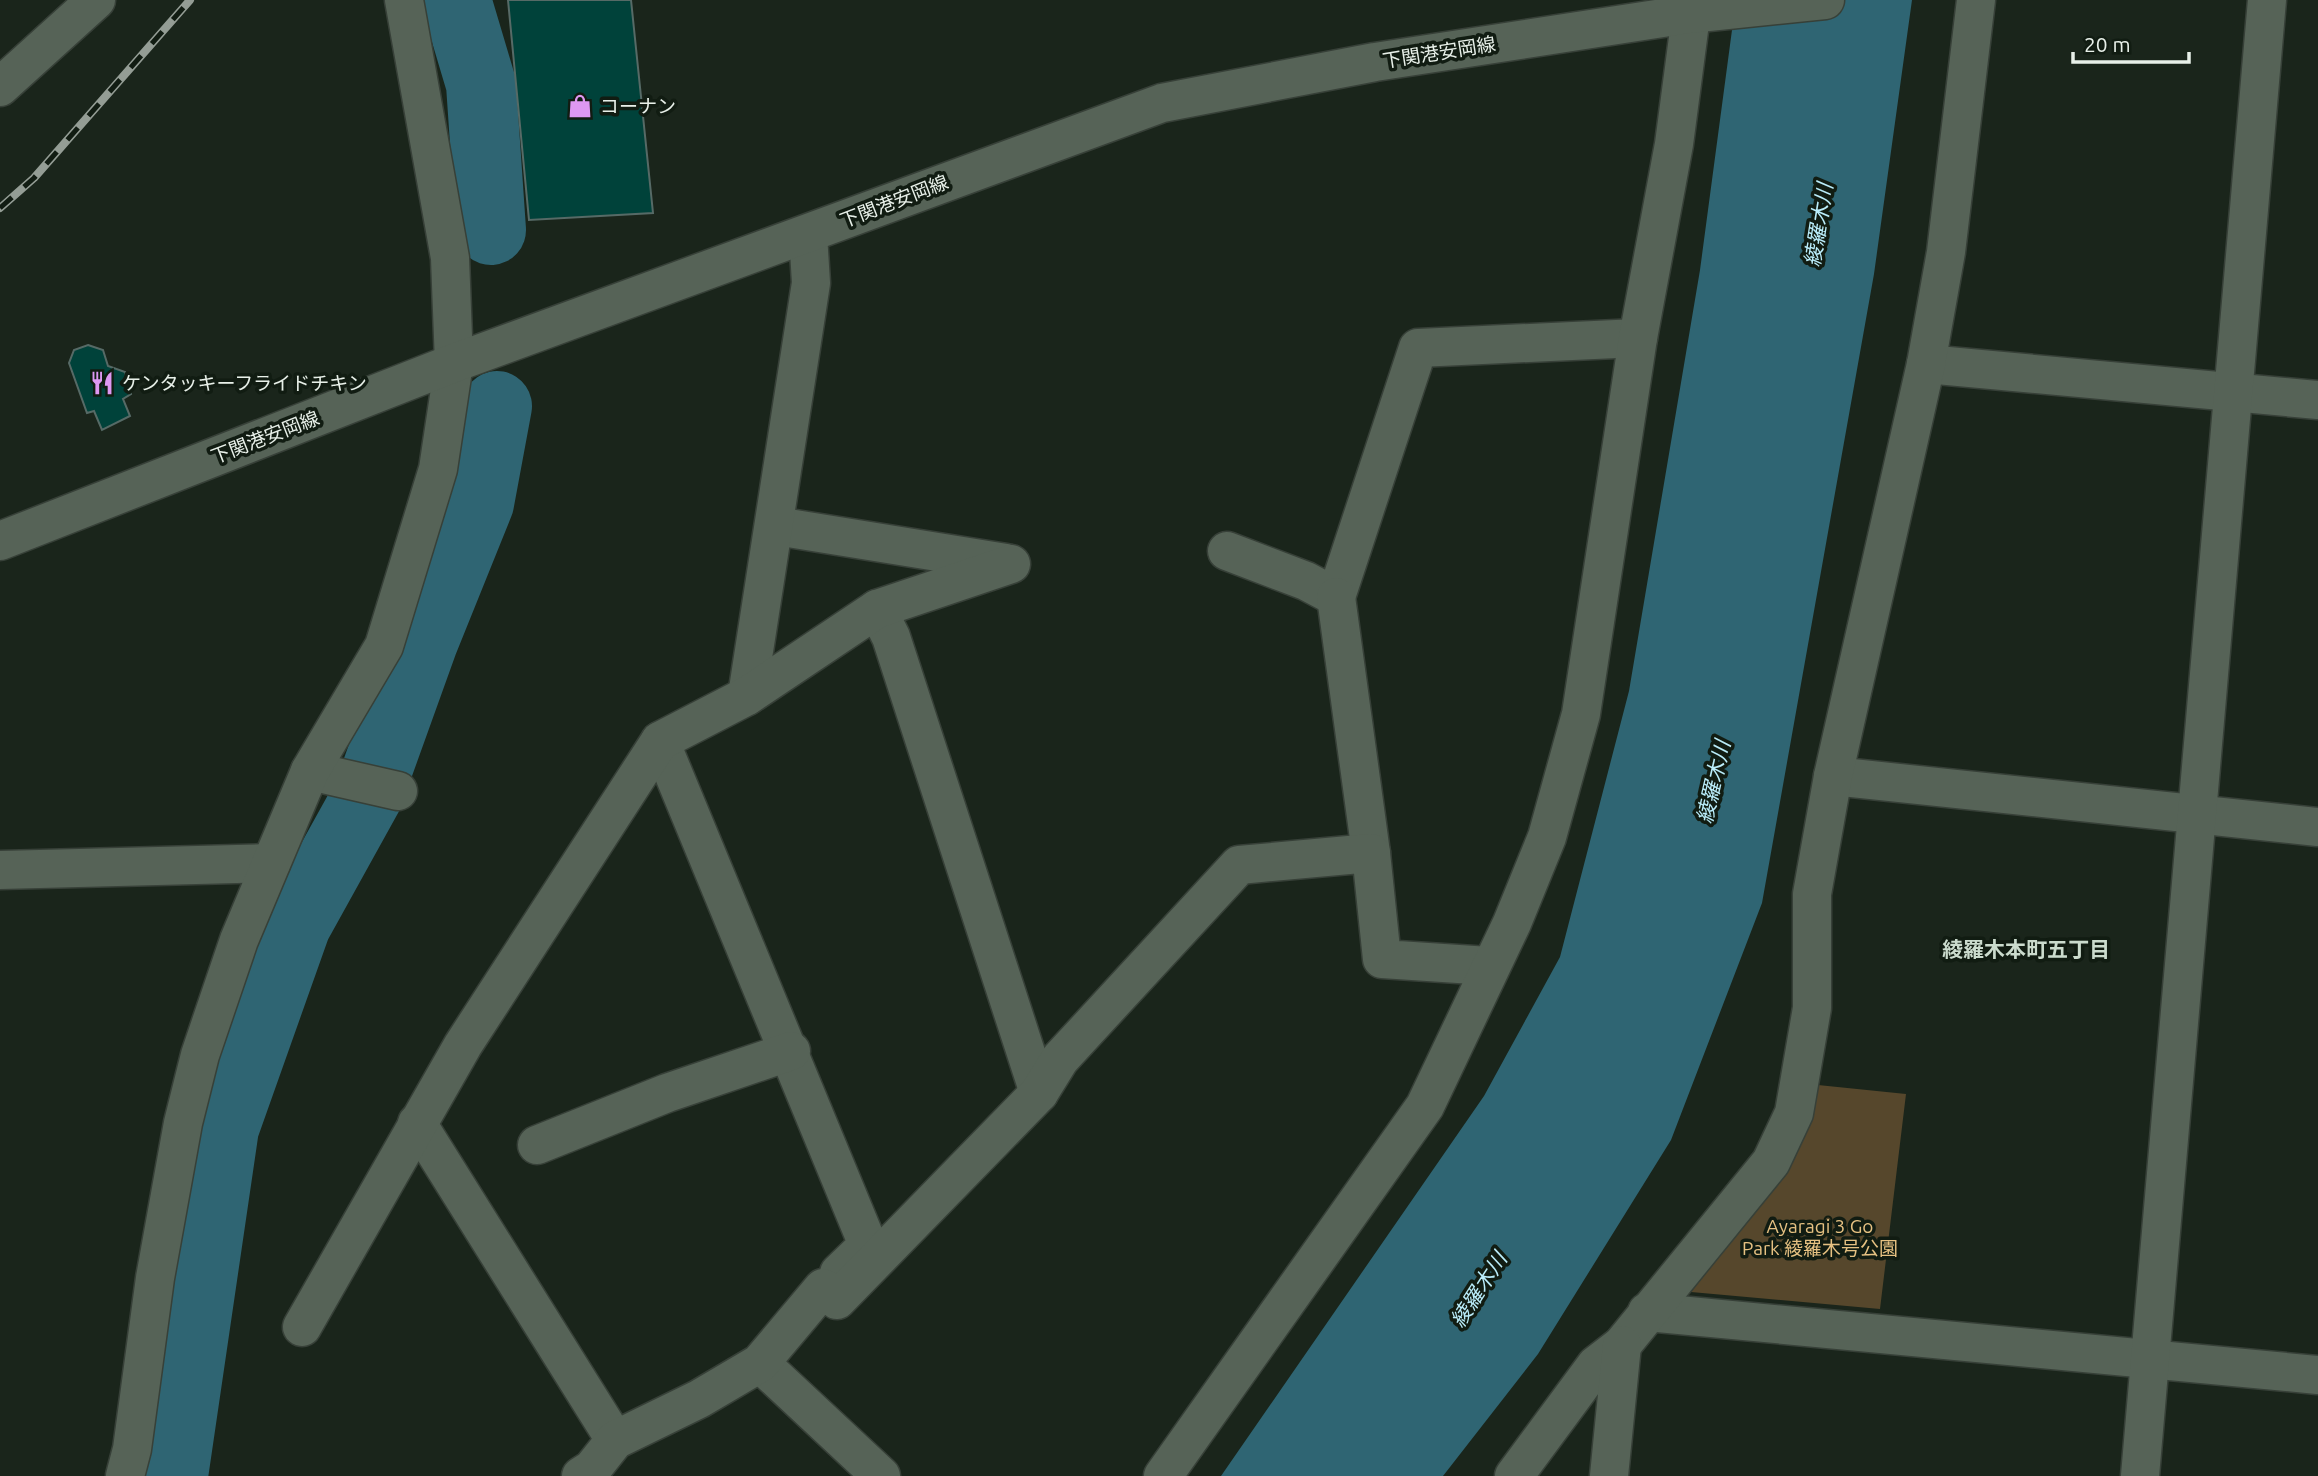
<svg xmlns="http://www.w3.org/2000/svg" width="2318" height="1476" viewBox="0 0 2318 1476" font-family="Ubuntu,'Noto Sans JP',sans-serif">
	<style>
		.green { fill: #56472c }
		.water { fill: #2f6573 }
		.lines { fill: none; stroke-linecap: round; stroke-linejoin: round }
		.river { stroke: #2f6573; stroke-width: 70 }
		.building { fill: #00423a; stroke: #566a66; stroke-width: 2 }
		.minor-casing { stroke: #374038; stroke-width: 41 }
		.tertiary-casing { stroke: #374038; stroke-width: 41 }
		.secondary-casing { stroke: #374038; stroke-width: 41 }
		.minor { stroke: #566357; stroke-width: 38 }
		.tertiary { stroke: #566357; stroke-width: 38 }
		.secondary { stroke: #566357; stroke-width: 38 }
		.rail-casing { stroke: #949d95; stroke-width: 8 }
		.rail { stroke: #111c12; stroke-width: 5; stroke-dasharray: 16; stroke-linecap: butt }
		.labels { text-anchor: middle; stroke-width: 7; stroke-linejoin: round; paint-order: stroke }
		.street-label { font-size: 19px; fill: #e8f0e9; stroke: #111c12 }
		.poi-label { font-size: 19px; fill: #e8f0e9; stroke: #111c12; text-anchor: start }
		.park-label { font-size: 19px; fill: #e6c182; stroke: #111c12 }
		.water-label { font-size: 21px; font-style: italic; fill: #baedfa; stroke: #111c12 }
		.neighbourhood-label { font-size: 21px; font-weight: bold; fill: #cbdbcd; stroke: #111c12 }
	</style>
	<rect width="100%" height="100%" fill="#1a251b"/>
	<polygon class="green" points="1818,1085 1906,1094 1880,1309 1691,1292 1788,1168"/>
	<polygon class="water" points="1736,0 1912,0 1874,274 1762,903 1671,1140 1538,1354 1443,1476 1221,1476 1484,1096 1560,957 1629,691 1700,270"/>
	<g class="lines">
		<g class="river">
			<polyline points="456,0 481,84 491,230"/>
			<polyline points="173,1476 224,1128 296,925 368,795 423,642 479,503 497,406"/>
		</g>
	</g>
	<g class="building">
		<polygon points="508,0 631,0 653,213 529,220"/>
		<polygon points="88,345 103,350 108,366 125,372 131,394 123,399 130,416 102,430 94,411 87,413 69,363 74,350"/>
	</g>
	<g class="lines">
		<g class="minor-casing">
			<g id="minor">
				<polyline points="0,87 96,0"/>
				<polyline points="1926,364 2318,400"/>
				<polyline points="776,526 1006,563"/>
				<polyline points="1227,551 1306,581 1336,597 1418,348 1638,338"/>
				<polyline points="1336,597 1371,853"/>
				<polyline points="877,609 891,637 1039,1093"/>
				<polyline points="747,696 811,283 808,234"/>
				<polyline points="660,741 868,1245 839,1273"/>
				<polyline points="310,771 398,791"/>
				<polyline points="1833,776 2318,827"/>
				<polyline points="0,870 271,863"/>
				<polyline points="417,1123 615,1440"/>
				<polyline points="537,1145 667,1093 791,1051"/>
				<polyline points="1647,1312 2318,1375"/>
				<polyline points="302,1327 463,1045 660,741 747,696 877,609 1011,564"/>
				<polyline points="760,1363 881,1476"/>
				<polyline points="125,1476 132,1449 155,1278 183,1123 200,1055 239,940 310,771 384,646 438,469 454,363"/>
				<polyline points="581,1476 592,1469 615,1440 699,1399 760,1363 823,1288 837,1300 1039,1093 1060,1059 1239,865 1371,853 1382,959 1489,966"/>
				<polyline points="1163,1476 1425,1106 1512,923 1547,837 1581,714 1638,338 1674,144 1693,0"/>
				<polyline points="1514,1476 1596,1365 1622,1345 1771,1162 1794,1113 1812,1008 1812,894 1833,776 1926,364 1946,252 1976,0"/>
				<polyline points="1609,1476 1622,1345"/>
				<polyline points="2140,1476 2267,0"/>
			</g>
		</g>
		<g class="tertiary-casing">
			<polyline id="tertiary" points="404,0 450,258 454,363"/>
		</g>
		<g class="secondary-casing">
			<polyline id="secondary" points="0,541 454,363 1162,103 1375,62 1689,14 1825,0"/>
		</g>
		<use href="#minor" class="minor"/>
		<use href="#tertiary" class="tertiary"/>
		<use href="#secondary" class="secondary"/>
		<g class="rail-casing">
			<polyline id="rail" points="0,208 34,178 190,0"/>
		</g>
		<use href="#rail" class="rail"/>
	</g>
	<defs>
		<g id="shop-bare" transform="scale(1.89)"><path d="M-5-2.5h2.3a2.7 3.5 0 0 1 5.4 0H5L5.5 6h-11ZM-1.5-2.5h3a1.5 2.3 0 0 0-3 0Z" fill="#de98f2" stroke="#111c12" stroke-width="2.5" paint-order="stroke"/></g>
		<g id="restaurant-bare" transform="scale(1.89)"><path d="M-5-6h1v4h1v-4h1v4h1v-4h1v5L-1.5 .5V6h-2V.5L-5-1ZM5-6V6H3V1.5H1.5Q1.5-4 5-6Z" fill="#de98f2" stroke="#111c12" stroke-width="2.5" paint-order="stroke"/></g>
	</defs>
	<g fill-rule="evenodd">
		<use href="#shop-bare" x="580" y="106"/>
		<use href="#restaurant-bare" x="102" y="383"/>
	</g>
	<g class="labels">
		<g class="street-label">
			<text transform="translate(1439 52) rotate(-9)" y="7">下関港安岡線</text>
			<text transform="translate(894 201) rotate(-21)" y="7">下関港安岡線</text>
			<text transform="translate(265 437) rotate(-21)" y="7">下関港安岡線</text>
		</g>
		<g class="poi-label">
			<text x="600" y="113">コーナン</text>
			<text x="122" y="390">ケンタッキーフライドチキン</text>
		</g>
		<g class="park-label">
			<text x="1820" y="1233">Ayaragi 3 Go<tspan x="1820" dy="22">Park 綾羅木号公園</tspan></text>
		</g>
		<g class="water-label">
			<text transform="translate(1819 225) rotate(-81)" y="7">綾羅木川</text>
			<text transform="translate(1714 782) rotate(-77)" y="7">綾羅木川</text>
			<text transform="translate(1479 1290) rotate(-57)" y="7">綾羅木川</text>
		</g>
		<g class="neighbourhood-label">
			<text x="2026" y="957">綾羅木本町五丁目</text>
		</g>
	</g>
	<path d="M2073 52v10h116v-10" fill="none" stroke="#e8f0e9" stroke-width="3.5"/>
	<text x="2084" y="52" font-size="21" fill="#e8f0e9" stroke="#111c12" stroke-width="5" paint-order="stroke">20 m</text>
</svg>
